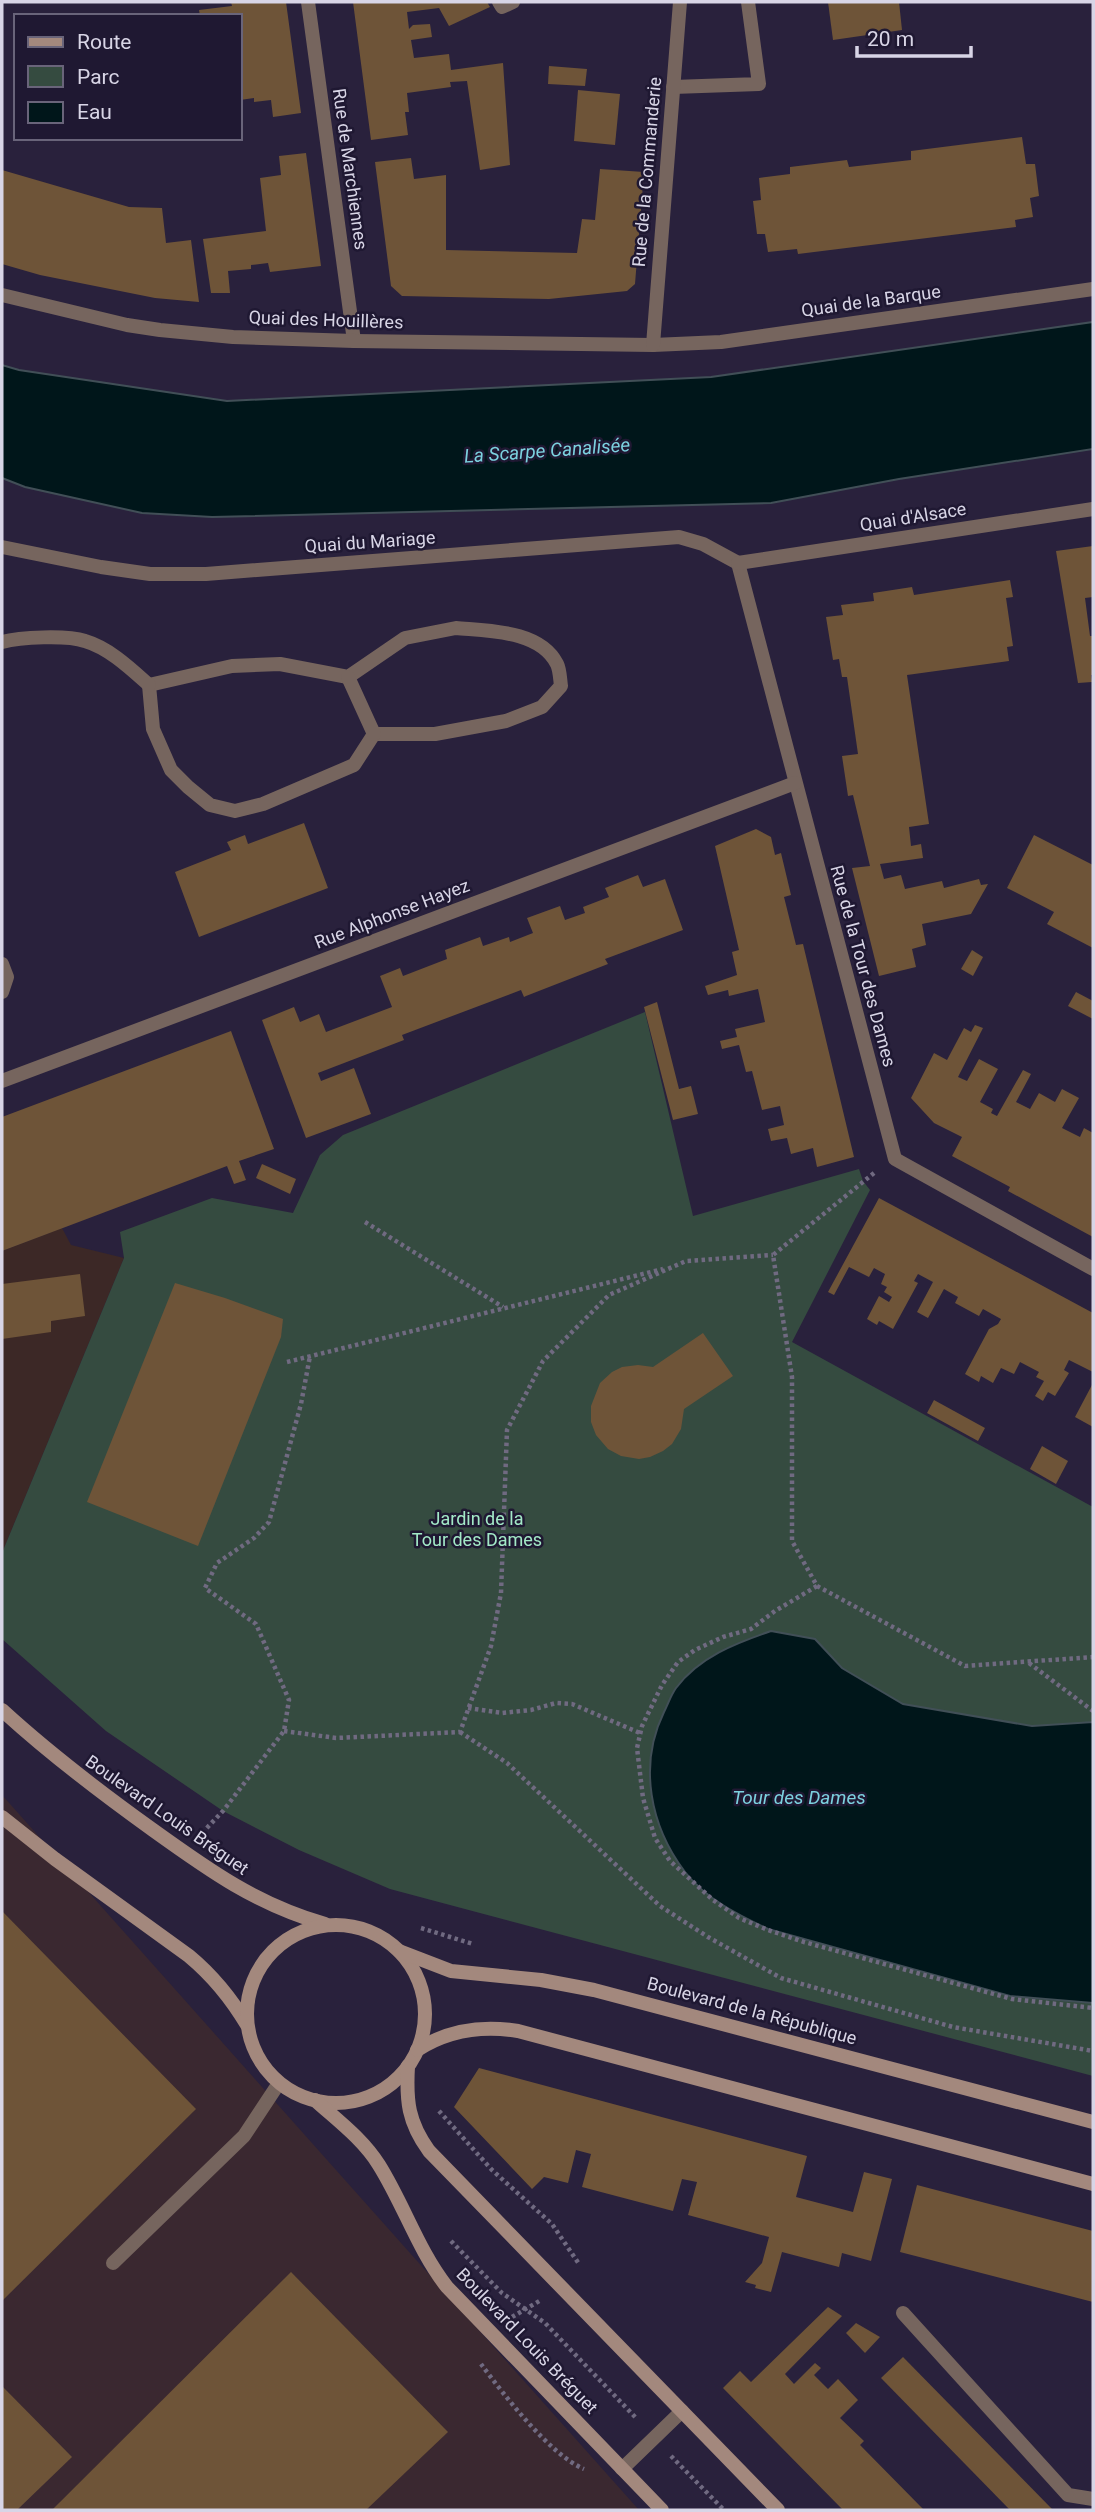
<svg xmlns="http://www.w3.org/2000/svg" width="1095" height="2512" viewBox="0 0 1095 2512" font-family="Roboto,sans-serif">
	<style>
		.commercial { fill: #3a2830 }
		.education { fill: #3c2826 }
		.green { fill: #354b40 }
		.water { fill: #00161a; stroke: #414f57; stroke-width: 2 }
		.building { fill: #6e5438 }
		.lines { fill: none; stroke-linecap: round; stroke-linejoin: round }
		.path { stroke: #706a81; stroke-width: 4.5; stroke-dasharray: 3.5 3.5; stroke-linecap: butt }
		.service { stroke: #76655e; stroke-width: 14 }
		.minor { stroke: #76655e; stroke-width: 14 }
		.secondary { stroke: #a3887d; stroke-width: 14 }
		.labels { text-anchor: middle; stroke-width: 5; stroke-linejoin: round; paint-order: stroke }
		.street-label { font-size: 18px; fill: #d8d5e6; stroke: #1f1832 }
		.park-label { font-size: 18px; fill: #a3e9c7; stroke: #1f1832 }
		.water-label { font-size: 19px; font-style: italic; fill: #7cd1df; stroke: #1f1832 }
	</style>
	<rect width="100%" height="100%" fill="#29213c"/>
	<polygon class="commercial" points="2,1795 165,1978 639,2510 2,2510"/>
	<polygon class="education" points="62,1228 71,1245 124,1258 2,1553 2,1251"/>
	<polygon class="green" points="645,1012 693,1216 859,1169 863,1181 870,1190 792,1342 1093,1507 1093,2076 390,1889 299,1850 223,1811 106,1731 2,1639 2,1553 124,1258 120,1232 212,1198 293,1213 320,1155 343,1135"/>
	<g class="water">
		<polygon points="1093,322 1093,449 899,479 771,503 212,517 142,513 25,487 2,478 2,365 19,370 227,401 711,377"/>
		<path d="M771 1631 815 1639 842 1668 903 1704 1032 1726 1093 1722V2003L1010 1996 768 1929C738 1915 706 1899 685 1872 650 1826 638 1765 664 1712 668 1704 671 1695 676 1688 699 1657 736 1643 771 1631Z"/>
	</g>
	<g class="building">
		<polygon points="231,2 286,2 301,113 273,117 271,100 254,102 254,98 240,100 240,16 200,16 199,10 232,6"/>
		<polygon points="353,2 487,2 490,7 449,26 439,8 407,12 409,29 413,25 430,24 432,37 411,40 414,58 449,54 451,70 503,63 510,165 480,170 467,81 450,82 451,87 407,93 409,112 405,112 408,135 371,140"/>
		<polygon points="828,2 899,2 902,30 833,40"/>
		<polygon points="549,66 587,69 585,86 548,84"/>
		<polygon points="578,90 620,94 615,145 574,141"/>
		<polygon points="1022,137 1026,164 1035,164 1039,196 1030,198 1033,217 1015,220 1016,227 798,254 797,249 768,252 765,234 757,234 753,201 761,200 759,178 790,174 790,167 847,160 849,167 911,160 911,151"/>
		<polygon points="306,153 321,266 270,272 268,263 251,265 251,269 228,271 230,293 211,293 203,239 266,231 260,178 281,175 279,156"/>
		<polygon points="411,158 414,179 446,175 446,250 577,253 582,219 595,220 600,169 644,172 635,284 627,291 549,299 402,296 391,286 375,162"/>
		<polygon points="2,170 129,207 162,208 166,243 191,240 199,302 155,298 40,275 2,264"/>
		<polygon points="1093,546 1093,597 1085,598 1090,636 1093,636 1093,675 1091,675 1092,682 1078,683 1056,551"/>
		<polygon points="1010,580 1013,597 1006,598 1013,646 1007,647 1009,661 907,675 929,824 909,827 911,846 921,844 923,858 880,864 884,879 901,875 905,889 942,881 944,888 979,879 981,885 988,884 971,914 922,924 926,945 912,949 916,967 879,976 852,868 870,866 853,795 848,796 842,756 858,754 847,677 842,677 839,659 833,660 826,617 843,615 841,605 874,601 873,593 912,587 914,595"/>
		<polygon points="304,823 328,888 199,937 175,872 231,850 227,842 245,835 248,844"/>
		<polygon points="756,829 771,837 775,855 781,853 791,895 784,897 796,945 803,944 854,1157 817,1167 813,1148 791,1154 787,1138 771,1141 768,1129 784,1125 780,1106 762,1110 752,1071 746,1072 739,1045 722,1049 720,1041 737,1037 735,1029 765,1022 758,989 729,996 728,990 708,995 705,986 737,975 732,952 739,950 715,846"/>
		<polygon points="1034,835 1093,865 1093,948 1047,924 1054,912 1007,888"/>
		<polygon points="638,875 643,887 665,879 683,930 605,959 608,964 526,996 524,997 521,990 402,1035 404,1040 318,1073 321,1081 354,1068 371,1114 306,1138 262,1020 294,1007 300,1022 319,1014 326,1032 392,1007 380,976 400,968 403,976 447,959 445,950 480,937 483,946 509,937 510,942 533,933 527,918 560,906 565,920 585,913 583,907 609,897 605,888"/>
		<polygon points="972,950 983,957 973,976 961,969"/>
		<polygon points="1076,992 1093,1001 1093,1019 1068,1006"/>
		<polygon points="657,1002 679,1089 691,1086 698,1114 673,1120 644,1007"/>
		<polygon points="975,1025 983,1028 958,1077 967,1081 979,1059 998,1069 980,1102 993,1109 991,1113 997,1116 1023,1070 1031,1074 1016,1102 1030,1109 1039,1093 1055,1102 1062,1089 1079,1098 1062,1128 1080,1137 1084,1128 1093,1133 1093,1237 1008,1191 1010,1187 952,1156 962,1137 934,1123 911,1098 934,1053 947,1060 964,1028 971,1032"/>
		<polygon points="231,1031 274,1149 239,1161 246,1180 234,1184 227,1166 2,1251 2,1117"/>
		<polygon points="262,1164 296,1179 290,1194 256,1178"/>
		<polygon points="879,1198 1093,1313 1093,1372 1069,1360 1064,1370 1069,1373 1055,1396 1048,1392 1043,1401 1035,1396 1044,1381 1036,1377 1039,1372 1020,1362 1014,1374 1001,1368 993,1383 981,1376 979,1382 965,1374 989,1329 998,1324 1001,1319 983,1309 979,1316 955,1303 958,1297 944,1289 928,1318 917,1312 933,1282 918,1274 914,1281 918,1283 893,1329 879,1321 877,1325 867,1319 879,1296 889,1302 892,1297 884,1292 887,1287 881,1284 885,1274 874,1268 869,1277 849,1267 834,1295 828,1292"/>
		<polygon points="80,1274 85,1316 51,1321 51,1332 2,1339 2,1284"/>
		<polygon points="175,1283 225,1298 283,1319 281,1337 198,1546 87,1502"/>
		<polygon points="703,1333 733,1376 684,1409 681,1429 672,1444 663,1451 650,1457 639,1459 621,1456 608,1449 596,1435 591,1422 591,1406 600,1383 612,1372 622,1367 638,1365 653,1367"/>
		<polygon points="1093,1383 1092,1417 1093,1427 1075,1417"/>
		<polygon points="934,1400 985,1428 978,1441 927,1413"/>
		<polygon points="1042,1446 1068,1461 1056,1484 1030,1469"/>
		<polygon points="2,1911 196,2109 2,2301"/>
		<polygon points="479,2068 807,2156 796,2197 853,2212 864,2172 892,2179 871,2261 842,2253 839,2267 782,2252 771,2292 755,2288 756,2285 745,2282 762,2263 769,2237 688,2215 697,2182 682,2179 673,2211 582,2187 591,2154 576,2150 568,2183 544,2177 532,2189 454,2107"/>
		<polygon points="917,2185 1093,2231 1093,2302 900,2252"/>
		<polygon points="291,2272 448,2432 366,2510 52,2510"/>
		<polygon points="828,2307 842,2316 785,2374 794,2384 815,2363 821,2368 814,2375 828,2389 838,2379 858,2400 840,2418 864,2441 860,2445 924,2510 843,2510 723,2388 740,2371 751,2382"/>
		<polygon points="856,2323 880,2337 865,2353 846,2333"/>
		<polygon points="903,2357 1053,2510 1010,2510 881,2378"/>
		<polygon points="2,2386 72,2457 17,2510 2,2510"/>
	</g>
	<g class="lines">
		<g class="path">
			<polyline points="874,1173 773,1255 792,1377 792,1541 817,1586 965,1666 1093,1657"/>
			<polyline points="365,1222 503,1307"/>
			<polyline points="287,1362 663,1269"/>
			<polyline points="817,1586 775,1611 751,1629 723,1637 695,1650 678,1662 662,1685 642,1726 637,1748 643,1798 655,1838 670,1861 713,1900 739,1918 768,1930 804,1942 1012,1999 1093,2008"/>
			<polyline points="1029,1663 1093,1711"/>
			<polyline points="468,1708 502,1713 531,1710 556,1703 572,1704 640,1733"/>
			<polyline points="284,1731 336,1738 460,1732 491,1646 501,1593 507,1430 543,1361 609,1295 686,1261 773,1255"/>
			<polyline points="460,1732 507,1763 660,1906 708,1937 781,1978 953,2027 1093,2051"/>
			<polyline points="202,1833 223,1811 284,1731 289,1700 256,1624 205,1588 217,1563 254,1538 269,1522 301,1404 310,1356"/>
			<polyline points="421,1928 473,1944"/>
			<polyline points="439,2111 492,2170 552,2224 579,2264"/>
			<polyline points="451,2241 502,2293 545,2323 637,2419"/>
			<polyline points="512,2317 541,2300"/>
			<path d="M481 2364C504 2395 550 2455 584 2469"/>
			<polyline points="671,2456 724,2510"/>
		</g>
		<g class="service">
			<polyline points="673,87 759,84 748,2"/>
			<path d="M456 628C488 631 540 630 557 664 560 670 560 679 561 686L542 707 506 721 435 734H374L354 765 263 804 235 811 210 805 188 787 171 770 153 729 149 685 232 666 280 664 348 677 405 638Z"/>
			<path d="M2 642C20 637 67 635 85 641 109 648 130 668 149 685"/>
			<polyline points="348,677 374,734"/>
			<polyline points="2,964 7,977 2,992"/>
			<polyline points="113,2263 244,2136 279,2083"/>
			<polyline points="903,2313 1068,2495 1093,2499"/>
		</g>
		<g class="minor">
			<polyline points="308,2 354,341"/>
			<polyline points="499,2 502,7 513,2"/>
			<polyline points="2,295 127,325 160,330 233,337 354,341 653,345 721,342 1093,289"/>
			<polyline points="653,345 680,2"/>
			<polyline points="2,547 101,567 150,574 206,574 679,537 703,544 738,563"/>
			<polyline points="738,563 895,1159 1093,1269"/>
			<polyline points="738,563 1093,509"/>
			<polyline points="2,1081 795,783"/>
			<polyline points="622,2469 682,2411"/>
		</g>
		<g class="secondary">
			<path d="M2 1710C50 1754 100 1792 153 1830 210 1871 256 1904 325 1924"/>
			<path d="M2 1817 55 1859 189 1956C213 1976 231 1998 247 2025"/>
			<circle cx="336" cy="2014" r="89"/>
			<polyline points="399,1951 451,1971 541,1980 594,1990 1093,2122"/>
			<path d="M417 2050C448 2030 481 2025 518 2031L1093 2184"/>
			<path d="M408 2066C406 2101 408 2122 429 2151L778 2510"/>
			<path d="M315 2100C337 2120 363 2139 379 2165 404 2205 418 2250 447 2287L662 2510"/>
		</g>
	</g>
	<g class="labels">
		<g class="street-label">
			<text transform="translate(350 169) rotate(82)" y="6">Rue de Marchiennes</text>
			<text transform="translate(647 172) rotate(-85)" y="6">Rue de la Commanderie</text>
			<text transform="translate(871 301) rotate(-8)" y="6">Quai de la Barque</text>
			<text transform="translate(326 320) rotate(2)" y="6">Quai des Houillères</text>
			<text transform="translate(913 517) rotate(-9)" y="6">Quai d'Alsace</text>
			<text transform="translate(370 542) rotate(-4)" y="6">Quai du Mariage</text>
			<text transform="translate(392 914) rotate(-21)" y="6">Rue Alphonse Hayez</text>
			<text transform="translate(863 966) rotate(75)" y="6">Rue de la Tour des Dames</text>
			<text transform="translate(167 1815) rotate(35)" y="6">Boulevard Louis Bréguet</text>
			<text transform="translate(752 2011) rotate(15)" y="6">Boulevard de la République</text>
			<text transform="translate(527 2341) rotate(46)" y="6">Boulevard Louis Bréguet</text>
		</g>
		<g class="park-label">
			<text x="477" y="1525">Jardin de la<tspan x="477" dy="21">Tour des Dames</tspan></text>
		</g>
		<g class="water-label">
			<text transform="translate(547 450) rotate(-4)" y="7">La Scarpe Canalisée</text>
			<text x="799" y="1804">Tour des Dames</text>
		</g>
	</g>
	<rect width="1095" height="2512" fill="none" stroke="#d8d5e6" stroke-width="7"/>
	<rect x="14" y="14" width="228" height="126" fill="#1f1832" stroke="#69647a" stroke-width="2"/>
	<rect x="28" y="37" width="35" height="10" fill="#a3887d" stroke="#69647a" stroke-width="2"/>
	<text x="77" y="49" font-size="21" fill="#d8d5e6">Route</text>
	<rect x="28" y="66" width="35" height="21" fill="#354b40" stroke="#69647a" stroke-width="2"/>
	<text x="77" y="84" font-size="21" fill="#d8d5e6">Parc</text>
	<rect x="28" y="102" width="35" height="21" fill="#00161a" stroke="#69647a" stroke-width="2"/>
	<text x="77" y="119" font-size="21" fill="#d8d5e6">Eau</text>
	<path d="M857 46v10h114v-10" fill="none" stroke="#d8d5e6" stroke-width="3.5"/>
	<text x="867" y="46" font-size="21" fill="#d8d5e6" stroke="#1f1832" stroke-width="5" paint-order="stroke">20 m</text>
</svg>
